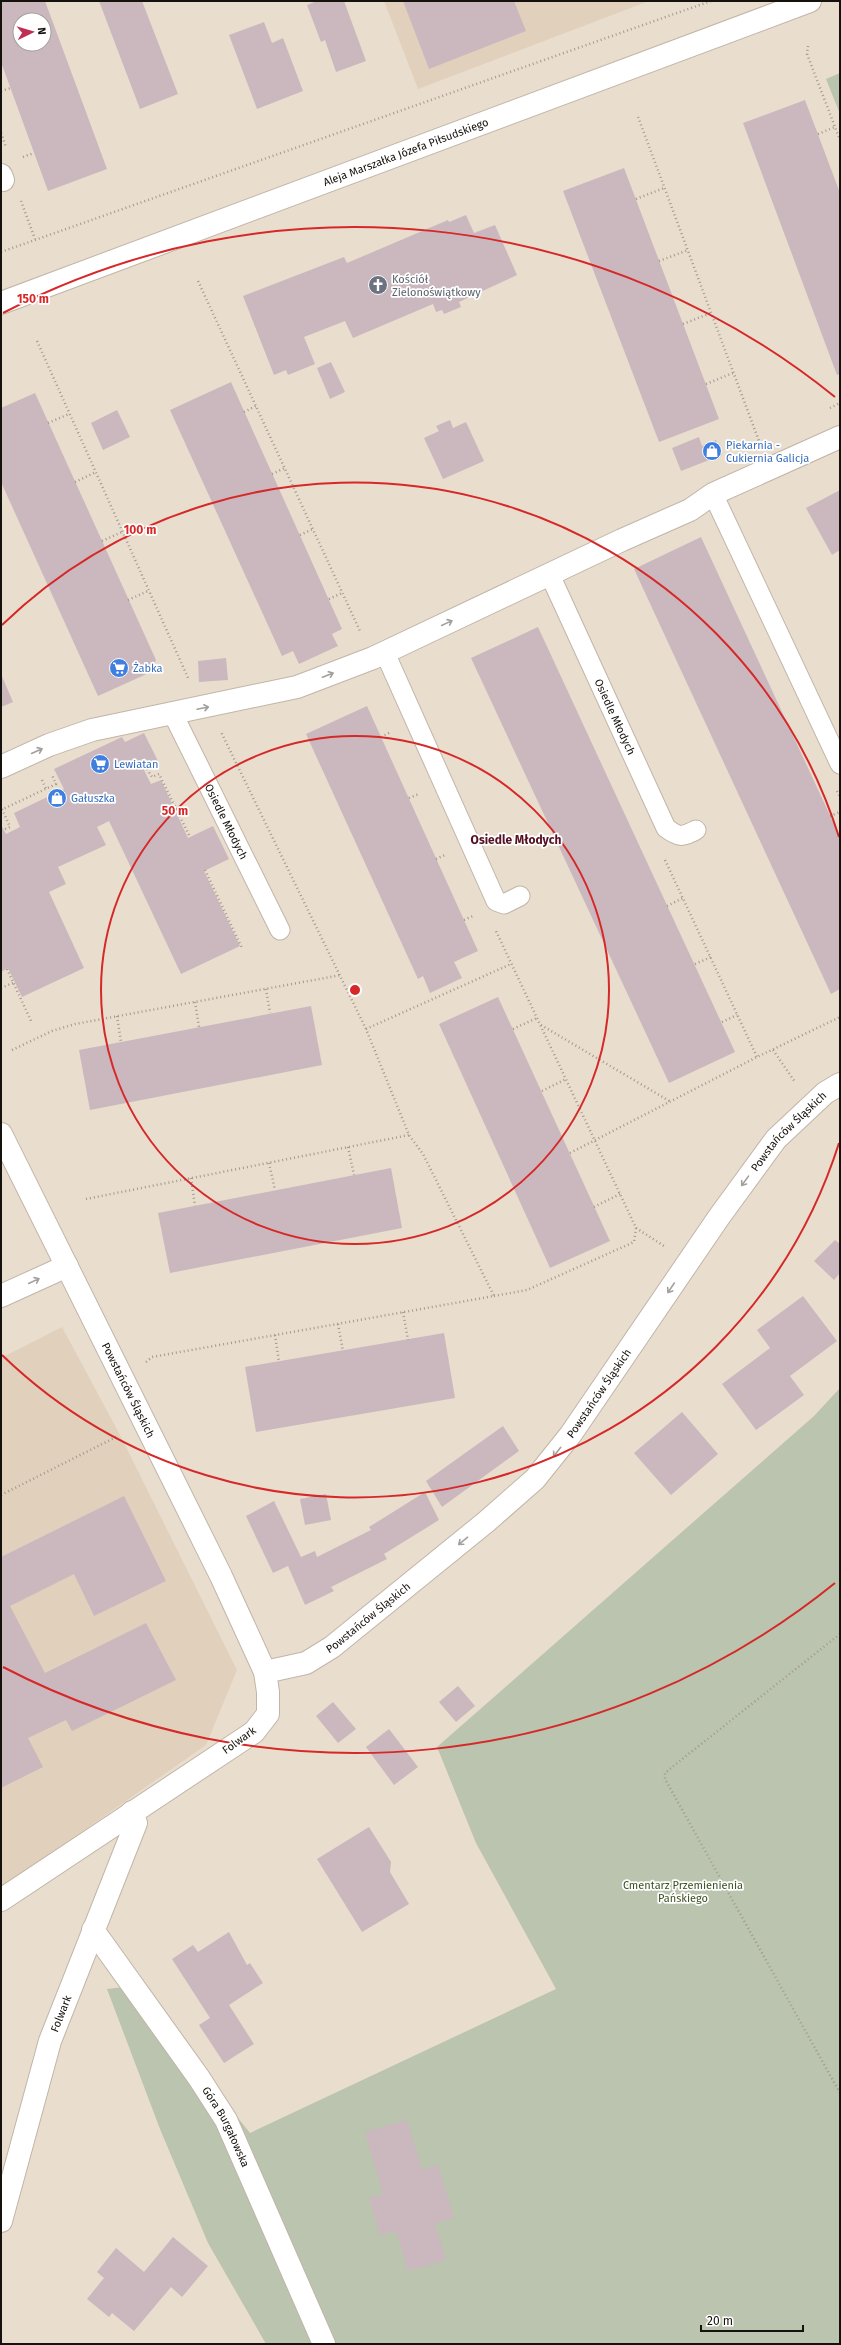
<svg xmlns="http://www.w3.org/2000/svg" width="841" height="2345" viewBox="0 0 841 2345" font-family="'Fira Sans',sans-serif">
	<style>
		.built { fill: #e1d0bc }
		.green { fill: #bac4ae }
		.building { fill: #cbb8be; fill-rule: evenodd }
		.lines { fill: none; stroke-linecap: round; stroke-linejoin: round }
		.service-casing { stroke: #c1b5a8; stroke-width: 21 }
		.minor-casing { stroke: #c1b5a8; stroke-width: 24 }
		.tertiary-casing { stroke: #c1b5a8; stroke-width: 24 }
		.path { stroke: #a3998e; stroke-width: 2.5; stroke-dasharray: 1 3; stroke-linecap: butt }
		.service { stroke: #fff; stroke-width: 19 }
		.minor { stroke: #fff; stroke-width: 22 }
		.tertiary { stroke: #fff; stroke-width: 22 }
		.oneway { stroke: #a1a09e }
		.ring { fill: none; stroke: #d62828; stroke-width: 2 }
		.labels { text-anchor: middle; stroke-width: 3.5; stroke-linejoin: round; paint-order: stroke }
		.street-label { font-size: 11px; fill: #15110c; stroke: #fff }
		.worship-label { font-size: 11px; fill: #5b616d; stroke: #fff; text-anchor: start }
		.shop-label { font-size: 11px; fill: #366cbe; stroke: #fff; text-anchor: start }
		.park-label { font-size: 11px; fill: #3c4f1f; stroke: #fff }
		.neighbourhood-label { font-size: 12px; font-weight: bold; fill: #551021; stroke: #fff }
		.centre { fill: #d62828; stroke: #fff; stroke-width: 2 }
		.ring-label { font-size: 12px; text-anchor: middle; font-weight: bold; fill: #d62828; stroke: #fff; stroke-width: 3.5; stroke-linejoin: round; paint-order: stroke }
	</style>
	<rect width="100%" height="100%" fill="#e9ddce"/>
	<g class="built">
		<polygon points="384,1 649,1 418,89"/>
		<polygon points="62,1327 120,1435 237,1670 206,1745 1,1888 1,1358"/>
	</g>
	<g class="green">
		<polygon points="840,73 840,114 826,79"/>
		<polygon points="840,1388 840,2344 266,2344 208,2243 160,2129 107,1989 133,1986 250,2133 556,1989 476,1843 437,1747 814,1416"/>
	</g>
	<g class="building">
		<path d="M1 1H45L107 169 48 191 1 62ZM20 20H44V44H20Z"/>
		<polygon points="99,1 142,1 178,94 140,109"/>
		<polygon points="317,1 344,1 366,61 336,72 325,40 321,42 307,5"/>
		<polygon points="403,1 514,1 526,31 429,69"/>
		<polygon points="264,22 272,43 283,38 303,91 257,109 229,35"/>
		<polygon points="805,100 840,193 840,374 837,375 743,123"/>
		<polygon points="624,168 719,419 659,442 563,191"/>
		<polygon points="466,215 474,233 495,225 517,275 459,302 461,307 444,314 442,310 436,312 433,304 353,338 345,321 304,337 315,364 288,375 286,370 274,375 243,296 344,257 347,263 448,220 449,222"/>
		<polygon points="331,362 345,392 330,399 317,368"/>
		<polygon points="231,382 342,629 332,634 338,646 299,664 293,651 282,656 170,410"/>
		<polygon points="35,393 156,660 151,672 98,696 1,482 1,408"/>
		<polygon points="117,410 130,437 103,450 91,423"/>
		<polygon points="450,420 453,428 466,422 484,461 443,479 424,438 439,431 436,426"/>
		<polygon points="699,437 702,446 716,440 722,455 681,471 672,448"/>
		<polygon points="840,490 840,550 832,555 806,508"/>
		<polygon points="701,537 840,837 840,989 831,994 634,569"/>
		<polygon points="538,627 735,1052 669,1083 471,658"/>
		<polygon points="226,658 228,680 199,682 198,661"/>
		<polygon points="1,674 13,702 1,707"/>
		<polygon points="367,706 478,951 454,962 462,978 430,993 423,976 418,979 306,734"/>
		<polygon points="144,733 159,763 144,770 151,784 161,780 188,838 213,826 229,859 204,871 240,946 181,974 109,821 97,827 106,845 58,867 66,884 49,892 84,968 22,997 8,968 1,972 1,825 6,834 20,827 14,813 64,789 54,769 122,737 125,742"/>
		<polygon points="498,997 610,1241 550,1268 439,1024"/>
		<polygon points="311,1006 322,1065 90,1110 79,1050"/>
		<polygon points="391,1168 402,1228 170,1273 158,1213"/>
		<polygon points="835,1240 840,1244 840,1273 834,1280 814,1261"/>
		<polygon points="803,1296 837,1341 790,1376 804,1395 756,1430 722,1384 770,1348 757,1330"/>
		<polygon points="444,1333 455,1398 256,1432 245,1367"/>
		<polygon points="682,1412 718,1454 671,1495 634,1453"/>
		<polygon points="503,1426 519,1451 442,1507 426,1481"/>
		<polygon points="425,1492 439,1520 384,1554 387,1559 331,1587 334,1591 305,1605 288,1566 273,1573 246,1516 274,1501 301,1557 315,1551 317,1557 371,1530 369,1527"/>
		<polygon points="326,1494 331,1520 305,1525 300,1499"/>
		<polygon points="124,1496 166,1581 94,1616 74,1574 10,1606 45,1673 146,1623 176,1680 72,1731 66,1720 28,1738 43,1767 1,1788 1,1557"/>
		<polygon points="458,1686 475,1706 456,1722 439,1702"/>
		<polygon points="333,1702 356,1729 338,1743 316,1716"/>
		<polygon points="389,1729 418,1767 394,1785 366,1747"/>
		<polygon points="369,1827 391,1862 390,1872 409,1904 362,1932 317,1859"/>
		<polygon points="229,1932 247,1965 250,1963 263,1983 229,2005 254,2044 224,2063 199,2025 210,2018 172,1959 193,1945 198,1952"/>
		<polygon points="407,2120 422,2170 438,2165 454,2218 435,2224 446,2260 408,2271 396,2231 380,2235 369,2198 383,2194 365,2132"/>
		<polygon points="173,2237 208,2266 182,2297 171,2287 134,2331 112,2313 109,2317 87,2299 104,2278 97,2272 116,2248 144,2272"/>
	</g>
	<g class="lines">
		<g class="service-casing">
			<g id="service">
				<polyline points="713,494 840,764"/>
				<path id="s1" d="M550 575 666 828C680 838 681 837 696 830"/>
				<polyline points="385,653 496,901 504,904 520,896"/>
				<path id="s2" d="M173 714 280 930"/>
			</g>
		</g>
		<g class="minor-casing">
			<g id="minor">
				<polyline points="1,175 3,180"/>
				<polyline points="1,767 49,745 92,730 297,687 373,658 622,540 690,510 713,494 840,437"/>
				<path id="s3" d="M1 1134 221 1576 265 1672 268 1692V1714L254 1732 1 1900"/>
				<polyline points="1,1296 67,1266"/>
				<path id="s4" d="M265 1672 306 1663 332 1647 486 1522 535 1479 571 1434 719 1217 776 1139 825 1093 840 1084"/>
				<path id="s5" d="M93 1930 199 2078 226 2120 324 2344"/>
				<path id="s6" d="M1 2221 50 2041 136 1823 132 1812"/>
			</g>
		</g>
		<g class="tertiary-casing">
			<g id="tertiary">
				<path id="s7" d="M1 303 810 1"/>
			</g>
		</g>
		<g class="path">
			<polyline points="808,46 807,54 840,140"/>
			<polyline points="1,91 11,88"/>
			<polyline points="638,117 759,441"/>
			<polyline points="1,133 6,147"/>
			<polyline points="818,134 835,127"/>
			<polyline points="23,157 34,153"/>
			<polyline points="636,199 664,188"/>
			<polyline points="21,201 35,239"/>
			<polyline points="1,252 711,1"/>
			<polyline points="659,261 688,250"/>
			<polyline points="198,281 360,631"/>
			<polyline points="683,324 711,313"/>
			<polyline points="37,341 189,680"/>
			<polyline points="706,384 733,373"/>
			<polyline points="830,408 840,403"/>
			<polyline points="244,412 256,406"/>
			<polyline points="48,423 69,414"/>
			<polyline points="272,474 285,468"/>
			<polyline points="75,482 96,472"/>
			<polyline points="300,535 313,529"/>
			<polyline points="102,541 122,532"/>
			<polyline points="329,599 342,593"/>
			<polyline points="128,600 148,591"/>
			<polyline points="381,737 391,732"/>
			<polyline points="147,769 152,777 159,774 190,837"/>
			<polyline points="42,780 46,789"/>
			<polyline points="837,791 840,797"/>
			<polyline points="409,798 419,794"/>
			<polyline points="2,809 10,827 3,830"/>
			<polyline points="1,810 56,784 52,775"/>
			<polyline points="830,816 840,812"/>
			<polyline points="436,859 445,855"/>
			<polyline points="665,860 757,1057"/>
			<polyline points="205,870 242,948"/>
			<polyline points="667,906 683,898"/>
			<polyline points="464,920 473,916"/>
			<polyline points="695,964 711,957"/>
			<polyline points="7,969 32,1023"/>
			<polyline points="1,988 15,982"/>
			<polyline points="266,989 270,1013"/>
			<polyline points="195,1002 199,1027"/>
			<polyline points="117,1016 121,1042"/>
			<polyline points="722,1022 737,1015"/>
			<polyline points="541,1025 671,1102"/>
			<polyline points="366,1029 511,964"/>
			<polyline points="513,1029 537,1018"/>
			<polyline points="12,1050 52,1031 75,1024 341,975"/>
			<polyline points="773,1050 795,1082"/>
			<polyline points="542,1091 566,1079"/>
			<polyline points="348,1147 354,1175"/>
			<polyline points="570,1153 757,1057 840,1017"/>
			<polyline points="269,1163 275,1190"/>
			<polyline points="191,1178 195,1206"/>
			<polyline points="86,1199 409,1135"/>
			<polyline points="594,1207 620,1194"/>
			<polyline points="636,1228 664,1246"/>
			<polyline points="494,1296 527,1290 634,1242 636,1228 496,931"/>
			<polyline points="403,1312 408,1340"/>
			<polyline points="338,1324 343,1351"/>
			<polyline points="275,1335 279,1362"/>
			<polyline points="146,1362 152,1357 494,1296 423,1154 409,1135 366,1029 221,732"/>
			<polyline points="1,1495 118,1436"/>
			<polyline points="840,1634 676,1764 665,1773 665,1779 840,2093"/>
		</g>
		<use href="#service" class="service"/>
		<use href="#minor" class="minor"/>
		<use href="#tertiary" class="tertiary"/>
	</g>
	<defs><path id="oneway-shaft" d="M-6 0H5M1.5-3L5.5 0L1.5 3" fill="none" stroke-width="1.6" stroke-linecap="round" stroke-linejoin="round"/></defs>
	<g class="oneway">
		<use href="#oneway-shaft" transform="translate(447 623) rotate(-25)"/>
		<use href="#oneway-shaft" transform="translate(328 675) rotate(-21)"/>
		<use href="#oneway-shaft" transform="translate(203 708) rotate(-12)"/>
		<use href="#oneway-shaft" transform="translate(37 751) rotate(-24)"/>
		<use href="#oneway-shaft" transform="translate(745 1181) rotate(126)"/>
		<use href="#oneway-shaft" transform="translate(34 1281) rotate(-25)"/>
		<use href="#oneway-shaft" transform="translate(671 1288) rotate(124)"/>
		<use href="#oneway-shaft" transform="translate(557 1452) rotate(129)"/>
		<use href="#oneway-shaft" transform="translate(463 1541) rotate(141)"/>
	</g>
	<g class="ring">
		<circle cx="355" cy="990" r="254"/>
		<path d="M839 1143A508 508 0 0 1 2 1355M2 625A508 508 0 0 1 839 837"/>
		<path d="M835 1583A763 763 0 0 1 3 1667M3 313A763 763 0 0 1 835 397"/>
	</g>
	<defs>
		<g id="church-disc" transform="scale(1)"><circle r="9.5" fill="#6b7280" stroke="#fff"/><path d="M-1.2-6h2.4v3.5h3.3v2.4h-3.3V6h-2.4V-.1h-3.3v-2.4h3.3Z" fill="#fff"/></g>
		<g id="shop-disc" transform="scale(1)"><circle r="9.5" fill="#3f7fe0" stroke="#fff"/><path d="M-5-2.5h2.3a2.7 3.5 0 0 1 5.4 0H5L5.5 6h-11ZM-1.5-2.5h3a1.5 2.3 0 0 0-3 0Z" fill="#fff"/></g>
		<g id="supermarket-disc" transform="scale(1)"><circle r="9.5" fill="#3f7fe0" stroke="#fff"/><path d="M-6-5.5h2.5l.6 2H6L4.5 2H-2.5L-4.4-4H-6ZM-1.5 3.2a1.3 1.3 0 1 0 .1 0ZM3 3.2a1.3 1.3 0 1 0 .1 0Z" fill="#fff"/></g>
	</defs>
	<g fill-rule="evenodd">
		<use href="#church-disc" x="378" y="285"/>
		<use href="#shop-disc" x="712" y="451"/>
		<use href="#supermarket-disc" x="119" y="668"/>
		<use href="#supermarket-disc" x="100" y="764"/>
		<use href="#shop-disc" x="57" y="798"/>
	</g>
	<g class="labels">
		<g class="street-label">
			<text dy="4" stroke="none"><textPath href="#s7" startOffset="432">Aleja Marszałka Józefa Piłsudskiego</textPath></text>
			<text dy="4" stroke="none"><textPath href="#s1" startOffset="156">Osiedle Młodych</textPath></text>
			<text dy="4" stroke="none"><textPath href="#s2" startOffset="120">Osiedle Młodych</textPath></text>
			<text dy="4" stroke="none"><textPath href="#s4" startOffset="767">Powstańców Śląskich</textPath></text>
			<text dy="4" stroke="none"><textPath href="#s3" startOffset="286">Powstańców Śląskich</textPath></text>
			<text dy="4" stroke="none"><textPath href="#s4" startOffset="443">Powstańców Śląskich</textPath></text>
			<text dy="4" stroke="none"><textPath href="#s4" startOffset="119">Powstańców Śląskich</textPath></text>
			<text transform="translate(239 1740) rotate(-36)" y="4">Folwark</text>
			<text dy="4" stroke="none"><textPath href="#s6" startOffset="216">Folwark</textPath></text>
			<text dy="4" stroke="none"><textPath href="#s5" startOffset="238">Góra Burgałowska</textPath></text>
		</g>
		<g class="worship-label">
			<text x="392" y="283">Kościół<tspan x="392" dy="13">Zielonoświątkowy</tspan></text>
		</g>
		<g class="shop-label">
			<text x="726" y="449">Piekarnia -<tspan x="726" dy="13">Cukiernia Galicja</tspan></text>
			<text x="133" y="672">Żabka</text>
			<text x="114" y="768">Lewiatan</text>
			<text x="71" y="802">Gałuszka</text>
		</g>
		<g class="park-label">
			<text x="683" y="1889">Cmentarz Przemienienia<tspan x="683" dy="13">Pańskiego</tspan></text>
		</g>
		<g class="neighbourhood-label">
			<text x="516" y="844">Osiedle Młodych</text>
		</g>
	</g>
	<circle cx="355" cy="990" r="6" class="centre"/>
	<g class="ring-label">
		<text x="33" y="303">150 m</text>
		<text x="140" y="534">100 m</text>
		<text x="175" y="815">50 m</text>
	</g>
	<rect width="841" height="2345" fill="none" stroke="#15110c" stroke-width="4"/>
	<g transform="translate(32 32) rotate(85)"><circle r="19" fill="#ffffff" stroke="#a1a09e"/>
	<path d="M0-3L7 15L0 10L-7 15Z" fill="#bf2f54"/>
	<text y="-6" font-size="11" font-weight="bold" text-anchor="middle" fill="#15110c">N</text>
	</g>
	<path d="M701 2325v6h102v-6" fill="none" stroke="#15110c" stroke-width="2"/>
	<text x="707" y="2325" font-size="12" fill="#15110c" stroke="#ffffff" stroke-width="3" paint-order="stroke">20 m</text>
</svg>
